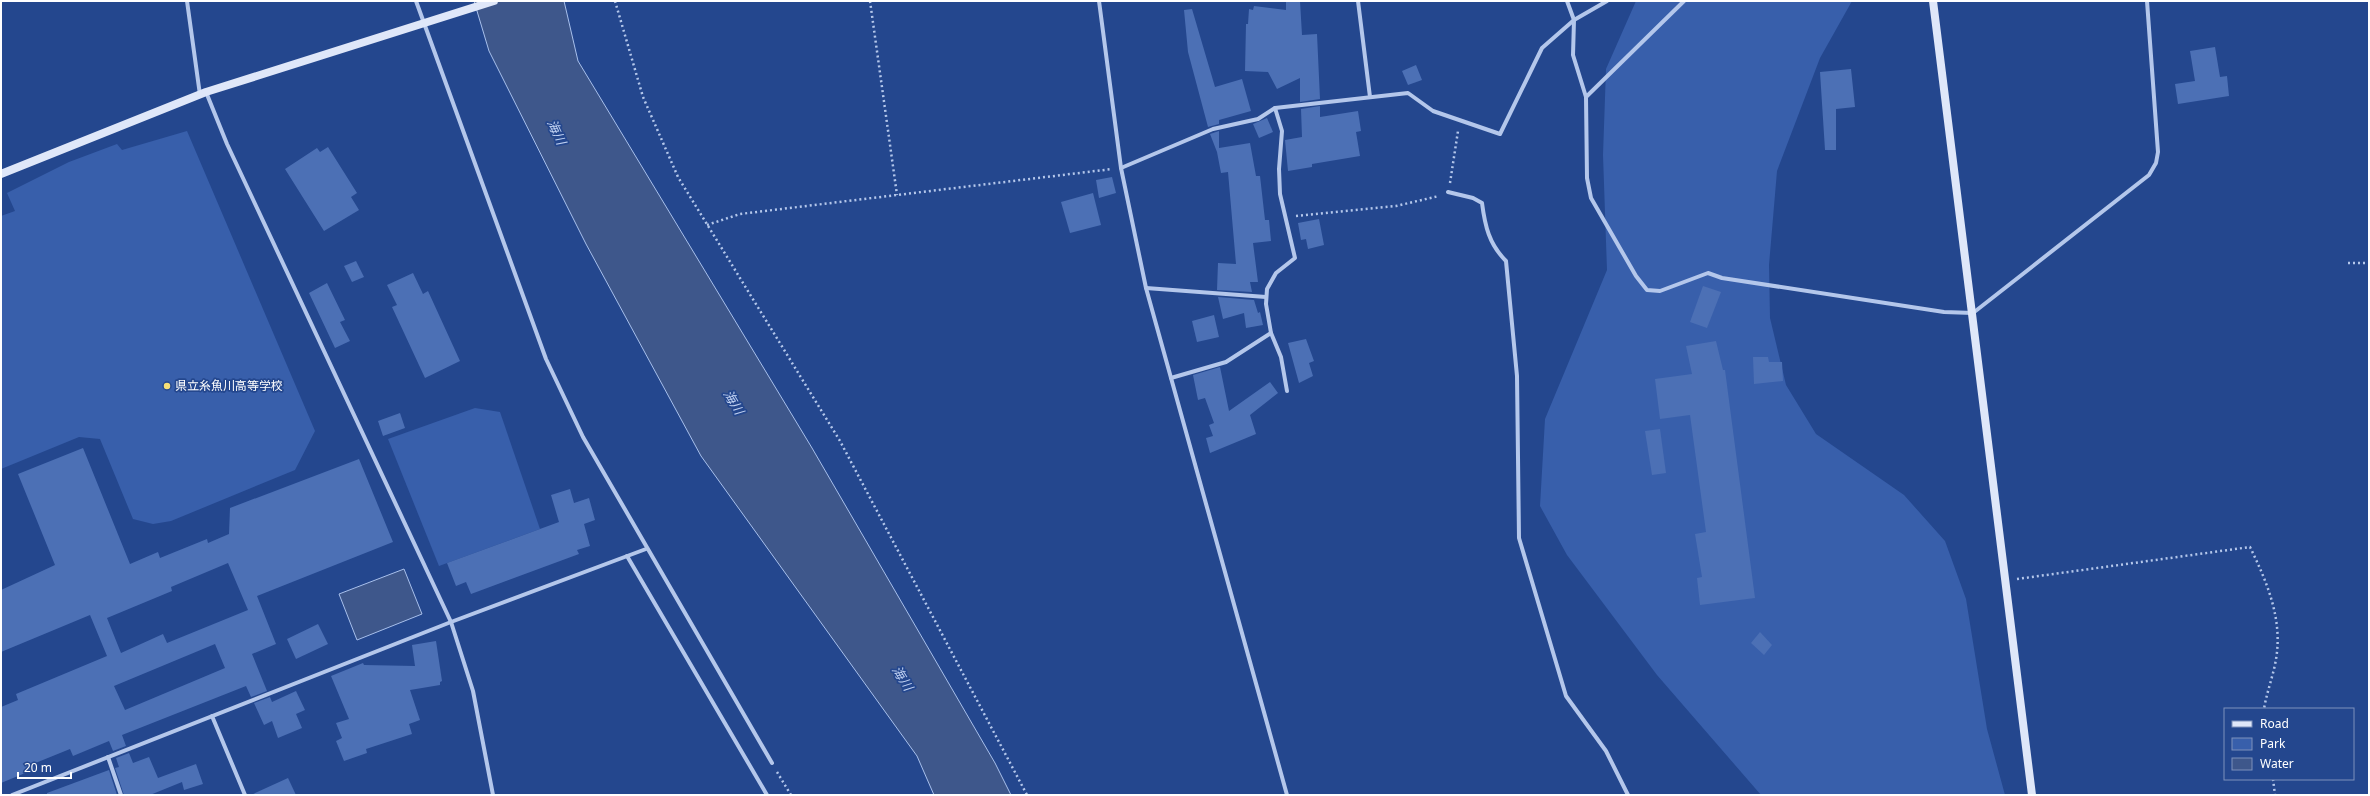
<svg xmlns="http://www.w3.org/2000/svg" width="2370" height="796" viewBox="0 0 2370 796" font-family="'Noto Sans','Noto Sans JP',sans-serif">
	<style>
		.green { fill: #385fab }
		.water { fill: #3e578b; stroke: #a8c0ec }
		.building { fill: #4c70b5; fill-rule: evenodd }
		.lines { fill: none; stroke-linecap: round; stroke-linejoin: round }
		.path { stroke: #b4c7eb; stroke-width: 2.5; stroke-dasharray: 2 3; stroke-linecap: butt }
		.street { stroke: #b4c7eb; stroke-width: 4 }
		.secondary { stroke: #dfe7f9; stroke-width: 8 }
		.poi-dot { fill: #f6df77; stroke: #24478e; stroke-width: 1.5 }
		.labels { text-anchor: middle; stroke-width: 3.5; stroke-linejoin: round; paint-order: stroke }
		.poi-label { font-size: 12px; fill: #fff; stroke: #24478e; text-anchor: start }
		.water-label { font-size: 13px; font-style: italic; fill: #c0d1f2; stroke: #24478e }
	</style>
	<rect width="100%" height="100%" fill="#24478e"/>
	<g class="green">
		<polygon points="1636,1 1852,1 1820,58 1777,171 1769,265 1770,318 1786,385 1816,434 1904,495 1945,541 1966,599 1987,729 2005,795 1761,795 1657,675 1567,555 1540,506 1545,419 1607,270 1603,155 1606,69"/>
		<polygon points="187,131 315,431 295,470 171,521 153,524 133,519 100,439 79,437 1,469 1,216 15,211 7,193 69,162 117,144 122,150"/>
		<polygon points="475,408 500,412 540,529 439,566 388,439"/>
	</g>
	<g class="water">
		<polygon points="474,1 564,1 578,61 812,448 995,763 1011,795 934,795 917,756 701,456 586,244 489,51"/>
		<polygon points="404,569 422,614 357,640 339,594"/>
	</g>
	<g class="building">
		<polygon points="1286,1 1300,1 1302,35 1317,34 1320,99 1300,102 1300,78 1277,89 1268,72 1245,71 1246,24 1248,24 1249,9 1253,10 1254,6 1286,10"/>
		<polygon points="1192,9 1215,87 1242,79 1251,111 1219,120 1219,124 1208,127 1188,52 1184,10"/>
		<polygon points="2215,47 2220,77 2227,76 2229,96 2178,104 2175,84 2195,81 2190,51"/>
		<polygon points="1416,65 1422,80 1408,85 1402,71"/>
		<polygon points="1851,69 1855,107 1836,109 1836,150 1825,150 1820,72"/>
		<polygon points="1320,106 1320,117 1358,111 1361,131 1356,132 1360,156 1312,164 1312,167 1288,171 1285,140 1302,137 1301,109"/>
		<polygon points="1267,118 1273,132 1259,138 1253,124"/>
		<polygon points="1219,131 1219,148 1250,143 1256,176 1260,176 1265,220 1269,220 1271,241 1253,243 1258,282 1250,282 1252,292 1217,290 1218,263 1236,264 1228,172 1221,173 1217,152 1210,134"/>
		<polygon points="328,147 357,193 351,197 359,210 324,231 285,169 317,148 320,152"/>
		<polygon points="1112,177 1116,193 1099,198 1096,180"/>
		<polygon points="1093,193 1101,225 1070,233 1061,202"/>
		<polygon points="1319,219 1324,245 1308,249 1306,239 1301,240 1298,223"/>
		<polygon points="356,261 364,277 352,282 344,266"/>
		<polygon points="413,273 423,294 428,291 460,361 425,378 392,307 397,305 387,285"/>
		<polygon points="327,283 345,320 340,322 350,341 335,348 309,293"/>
		<polygon points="1703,286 1721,292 1707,328 1690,322"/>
		<polygon points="1218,297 1254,300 1258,313 1260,312 1263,325 1246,328 1244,313 1223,319"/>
		<polygon points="1214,315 1219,337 1197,342 1192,321"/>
		<polygon points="1306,339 1314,361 1309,363 1313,376 1299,383 1288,343"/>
		<polygon points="1716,341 1723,370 1725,370 1755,598 1700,605 1697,578 1702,577 1695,534 1706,532 1690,415 1660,419 1655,379 1692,374 1686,346"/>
		<polygon points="1753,357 1768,357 1769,362 1782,362 1783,381 1754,384"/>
		<polygon points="1220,367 1229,411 1270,382 1278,393 1250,415 1256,434 1210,453 1206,438 1213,436 1209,425 1214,423 1205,398 1198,400 1193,375"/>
		<polygon points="400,413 405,428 383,436 378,421"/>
		<polygon points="1660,429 1666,473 1652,475 1645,431"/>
		<path d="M83 448 130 564 158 552 160 558 207 539 208 543 229 534 230 508 359 459 393 542 257 596 276 644 252 654 267 691 251 697 246 686 122 735 126 746 113 751 109 741 73 756 70 749 33 764 35 769 1 783V707L18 700 16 694 107 656 90 615 1 652V590L55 565 18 474ZM228 563 248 610 167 643 163 634 121 653 107 618 172 591 171 587ZM215 644 225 668 125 710 114 686Z"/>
		<polygon points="570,489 574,503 589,498 595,520 584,524 590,546 577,550 579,554 471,594 466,582 456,586 447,563 559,522 551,495"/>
		<polygon points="318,624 328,644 296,659 287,639"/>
		<polygon points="1760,632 1772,645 1764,655 1751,643"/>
		<polygon points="436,641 442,681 440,682 440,685 410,690 420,720 409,724 412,734 366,749 367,753 344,761 336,741 342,738 336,723 349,719 331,676 363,663 364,665 415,666 412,645"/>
		<polygon points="296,691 305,710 296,714 302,728 278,738 272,721 264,725 254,703 270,697 272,702"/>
		<polygon points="129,753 133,763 149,757 158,778 196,764 203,784 184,790 182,782 150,795 124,795 115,768 119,767 116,758"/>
		<polygon points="109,770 117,795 47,795 47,793"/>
		<polygon points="288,778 296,795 251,795"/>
	</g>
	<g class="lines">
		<g class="path">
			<polyline points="615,1 643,97 678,177 840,441 1027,795"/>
			<polyline points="870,1 897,195"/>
			<polyline points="1450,183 1458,131"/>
			<polyline points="1296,216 1396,206 1439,196"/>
			<polyline points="707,225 740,214 1112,169"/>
			<polyline points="2348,263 2369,263"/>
			<path d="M2017 579 2250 547C2266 580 2281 615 2277 652 2275 672 2267 690 2264 709"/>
			<polyline points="777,772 791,795"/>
			<polyline points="2273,779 2275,795"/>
		</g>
		<g class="street">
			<polyline points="187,1 200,95"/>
			<polyline points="416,1 546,359 583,437 772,763"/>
			<polyline points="1099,1 1121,168 1146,288 1287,795"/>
			<polyline points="1358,1 1370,97"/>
			<polyline points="1567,1 1574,20 1573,55 1586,97"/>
			<polyline points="1684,1 1586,97 1587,178 1591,198 1636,276 1647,290 1660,291 1708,273 1722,278 1944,312 1973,313 2149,175 2156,163 2158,152 2147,1"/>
			<polyline points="206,92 227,144 451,622 473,691 493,795"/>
			<polyline points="1275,108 1282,131 1279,169 1280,194 1295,258 1276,273 1267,289 1266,304 1271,333 1281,357 1287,391"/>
			<polyline points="1121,168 1213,129 1258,119 1275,108 1408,93 1433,111 1500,134 1542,48 1574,20 1607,1"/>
			<path d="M1448 192 1473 198 1482 203C1485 226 1489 244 1506 261L1517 376 1519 538 1566 696 1606 751 1628 795"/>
			<polyline points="1146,288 1266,297"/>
			<polyline points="1171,378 1226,362 1271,333"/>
			<polyline points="627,556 767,795"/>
			<polyline points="212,716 245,795"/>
			<polyline points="108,757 121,795"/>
			<polyline points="12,795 451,622 646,549"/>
		</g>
		<g class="secondary">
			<polyline points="1933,1 2032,795"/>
			<polyline points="1,174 206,92 494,1"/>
		</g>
	</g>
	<circle class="poi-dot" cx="167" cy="386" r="4"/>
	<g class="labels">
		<g class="poi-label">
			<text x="175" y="390">県立糸魚川高等学校</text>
		</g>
		<g class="water-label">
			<text transform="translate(557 132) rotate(65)" y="5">海川</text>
			<text transform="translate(734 402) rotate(59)" y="5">海川</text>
			<text transform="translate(903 678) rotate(58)" y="5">海川</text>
		</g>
	</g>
	<rect width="2370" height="796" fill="none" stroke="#ffffff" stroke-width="4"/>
	<rect x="2224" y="708" width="130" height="72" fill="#24478e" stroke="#7c91bb"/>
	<rect x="2232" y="721" width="20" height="6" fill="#dfe7f9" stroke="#7c91bb"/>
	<text x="2260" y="728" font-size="12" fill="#ffffff">Road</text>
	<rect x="2232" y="738" width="20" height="12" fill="#385fab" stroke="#7c91bb"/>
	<text x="2260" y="748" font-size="12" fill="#ffffff">Park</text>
	<rect x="2232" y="758" width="20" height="12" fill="#3e578b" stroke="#7c91bb"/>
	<text x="2260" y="768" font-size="12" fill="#ffffff">Water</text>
	<path d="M18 772v6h53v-6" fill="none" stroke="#ffffff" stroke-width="2"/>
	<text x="24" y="772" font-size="12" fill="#ffffff" stroke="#24478e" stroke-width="3" paint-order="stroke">20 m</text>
</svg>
